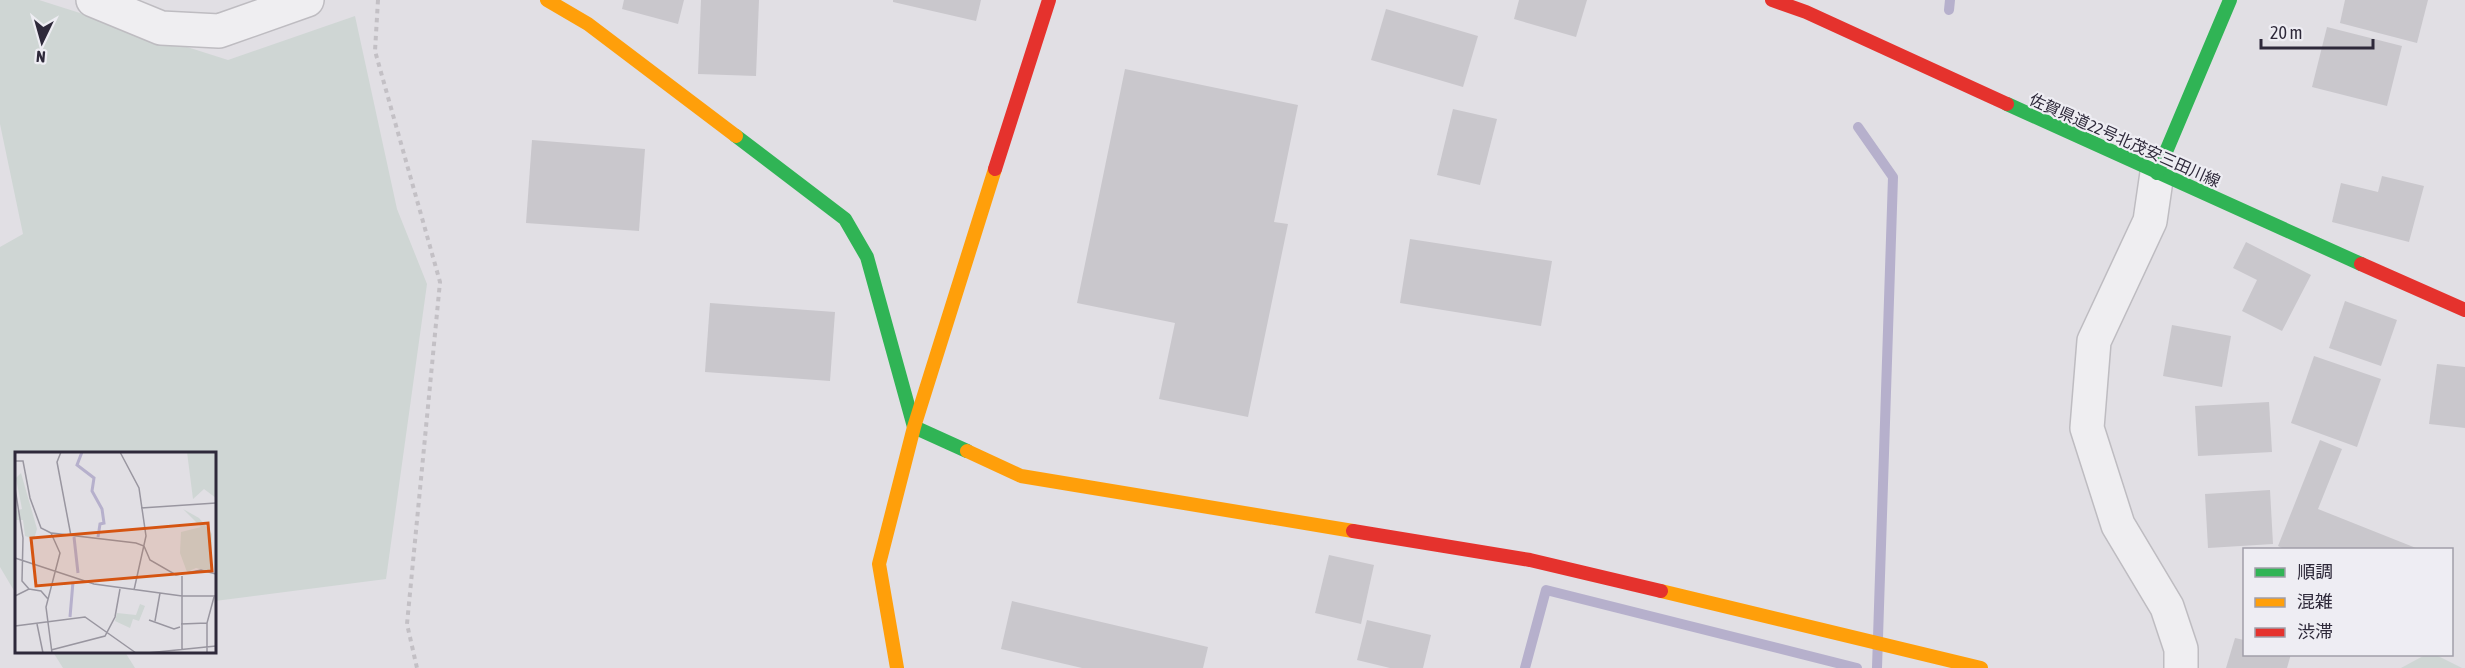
<svg xmlns="http://www.w3.org/2000/svg" width="2465" height="668" viewBox="0 0 2465 668" font-family="'Asap Condensed','Noto Sans JP',sans-serif">
	<style>
		.green { fill: #cfd6d4 }
		.lines { fill: none; stroke-linecap: round; stroke-linejoin: round }
		.stream { stroke: #b6b0cc; stroke-width: 10 }
		.building { fill: #c9c7cc }
		.street-casing { stroke: #bebcc1; stroke-width: 36 }
		.path { stroke: #c3c0c5; stroke-width: 4; stroke-dasharray: 4.5 4.5; stroke-linecap: butt }
		.street { stroke: #efeef1; stroke-width: 33 }
		.fast { stroke: #30b455; stroke-width: 14 }
		.slow { stroke: #ff9f0a; stroke-width: 14 }
		.jam { stroke: #e5322d; stroke-width: 14 }
		.labels { text-anchor: middle; stroke-width: 4.5; stroke-linejoin: round; paint-order: stroke }
		.street-label { font-size: 16px; fill: #2e293a; stroke: #eeedf3 }
		.inset-river { fill: none; stroke: #b6b0cc; stroke-width: 3 }
		.inset-road { fill: none; stroke: #9996a0; stroke-width: 1.5 }
		.view { fill: #d55411; fill-opacity: 0.15; stroke: #d55411; stroke-width: 3 }
		.inset-edge { fill: none; stroke: #2e293a; stroke-width: 3 }
	</style>
	<rect width="100%" height="100%" fill="#e1dfe4"/>
	<g class="green">
		<polygon points="0,0 39,0 228,60 355,16 397,209 427,284 386,579 215,601 214,454 16,454 16,594 0,567 0,247 23,234 0,124"/>
		<polygon points="53,652 125,652 135,668 63,668"/>
		<polygon points="2425,655 2436,655 2462,668 2401,668"/>
	</g>
	<g class="lines">
		<g class="stream">
			<polyline points="1949,10 1950,0"/>
			<polyline points="1858,127 1893,177 1877,668"/>
			<polyline points="1525,668 1546,590 1857,668"/>
		</g>
	</g>
	<g class="building">
		<polygon points="624,0 684,0 678,24 622,9"/>
		<polygon points="701,0 759,0 756,76 698,74"/>
		<polygon points="893,0 981,0 976,21 893,2"/>
		<polygon points="1519,0 1587,0 1576,37 1514,19"/>
		<polygon points="2345,0 2428,0 2417,43 2340,23"/>
		<polygon points="1386,9 1478,36 1463,87 1371,60"/>
		<polygon points="2327,27 2402,46 2387,106 2312,87"/>
		<polygon points="1125,69 1298,105 1274,222 1288,224 1248,417 1159,399 1175,323 1077,303"/>
		<polygon points="1453,109 1497,119 1480,185 1437,175"/>
		<polygon points="532,140 645,149 639,231 526,223"/>
		<polygon points="2382,176 2424,186 2409,242 2332,222 2341,183 2378,192"/>
		<polygon points="1410,239 1552,261 1541,326 1400,303"/>
		<polygon points="2246,242 2311,275 2282,331 2242,311 2257,280 2233,268"/>
		<polygon points="2345,301 2397,320 2381,366 2329,348"/>
		<polygon points="710,303 835,312 830,381 705,372"/>
		<polygon points="2172,325 2231,336 2222,387 2163,376"/>
		<polygon points="2314,356 2381,379 2357,447 2291,423"/>
		<polygon points="2437,364 2465,367 2465,428 2429,424"/>
		<polygon points="2269,402 2272,452 2198,456 2195,406"/>
		<polygon points="2320,440 2342,449 2318,509 2421,550 2286,550 2278,546"/>
		<polygon points="2270,490 2273,544 2208,548 2205,494"/>
		<polygon points="1329,555 1374,565 1361,624 1315,613"/>
		<polygon points="1012,601 1208,647 1203,668 1082,668 1001,649"/>
		<polygon points="1367,620 1431,635 1423,668 1390,668 1357,660"/>
		<polygon points="2235,638 2244,640 2244,654 2291,654 2287,668 2226,668"/>
	</g>
	<g class="lines">
		<g class="street-casing">
			<g id="street">
				<polyline points="93,0 161,28 219,31 307,0"/>
				<polyline points="2157,173 2150,221 2094,341 2087,428 2118,525 2167,607 2181,649 2181,668"/>
			</g>
		</g>
		<polyline class="path" points="378,0 375,51 440,282 407,624 417,668"/>
		<use href="#street" class="street"/>
		<g class="fast">
			<polyline points="2007,104 2361,264"/>
			<polyline points="736,136 845,219 867,257 914,427 967,451"/>
			<polyline points="2157,173 2230,0"/>
		</g>
		<g class="slow">
			<polyline points="547,0 588,24 736,136"/>
			<polyline points="967,451 1021,476 1353,531"/>
			<polyline points="1661,591 1981,668"/>
			<polyline points="897,668 879,564 914,427 995,169"/>
		</g>
		<g class="jam">
			<polyline points="1772,0 1806,12 2007,104"/>
			<polyline points="995,169 1049,0"/>
			<polyline points="2361,264 2465,310"/>
			<polyline points="1353,531 1530,560 1661,591"/>
		</g>
	</g>
	<g class="labels">
		<g class="street-label">
			<text transform="translate(2125 140) rotate(24)" y="6">佐賀県道22号北茂安三田川線</text>
		</g>
	</g>
	<g transform="translate(15 452)">
		<rect width="201" height="201" fill="#e1dfe4"/>
		<path d="M172 0H201V46L189 37 178 47ZM6 21 22 77 19 87 10 84 8 68H0V59L7 57 1 26ZM168 57 184 66 197 82V120L181 116 172 120 165 101 166 80 186 75ZM125 152 130 154 124 169 118 167 115 176 100 169 102 161 121 163Z" fill="#cfd6d4"/>
		<path class="inset-river" d="M67 0 62 13 79 26 77 39 87 57 89 71 85 72 83 85M59 85 63 121M55 165 58 130"/>
		<path class="inset-road" d="M46 0 42 10 56 84M105 0 124 36 131 84 119 138M0 9H8L15 46 26 76 36 81M0 36 8 86 7 129 14 137M126 56 201 51M0 106 79 132 167 144H201M167 124V197M0 144 14 137 26 139 33 147M134 168 159 177 165 175M140 169 145 141M22 172 28 201M166 172 192 171M0 174 70 165 121 201M36 198 90 184 100 165 105 137M37 201 31 155 45 101 36 81 121 91 129 94 135 108 161 123 186 118 201 122M132 201 201 194M192 201V171L199 145"/>
		<path class="view" d="M193 71 197 119 21 134 16 86Z"/>
		<rect width="201" height="201" class="inset-edge"/>
	</g>
	<rect x="2243" y="548" width="210" height="108" fill="#eeedf3" stroke="#a19fa9" stroke-width="1.5"/>
	<rect x="2255" y="568" width="30" height="9" fill="#30b455" stroke="#a19fa9" stroke-width="1.5"/>
	<text x="2297" y="578" font-size="18" fill="#2e293a">順調</text>
	<rect x="2255" y="598" width="30" height="9" fill="#ff9f0a" stroke="#a19fa9" stroke-width="1.5"/>
	<text x="2297" y="608" font-size="18" fill="#2e293a">混雑</text>
	<rect x="2255" y="628" width="30" height="9" fill="#e5322d" stroke="#a19fa9" stroke-width="1.5"/>
	<text x="2297" y="638" font-size="18" fill="#2e293a">渋滞</text>
	<g transform="translate(42 42) rotate(185)" stroke="#eeedf3" stroke-width="4.5" paint-order="stroke">
	<path d="M0-4.5L10 22L0 15L-10 22Z" fill="#2e293a"/>
	<text y="-9" font-size="16" font-weight="bold" text-anchor="middle" fill="#2e293a">N</text>
	</g>
	<path d="M2261 39v9h112v-9" fill="none" stroke="#2e293a" stroke-width="3"/>
	<text x="2270" y="39" font-size="18" fill="#2e293a" stroke="#eeedf3" stroke-width="4.5" paint-order="stroke">20 m</text>
</svg>
